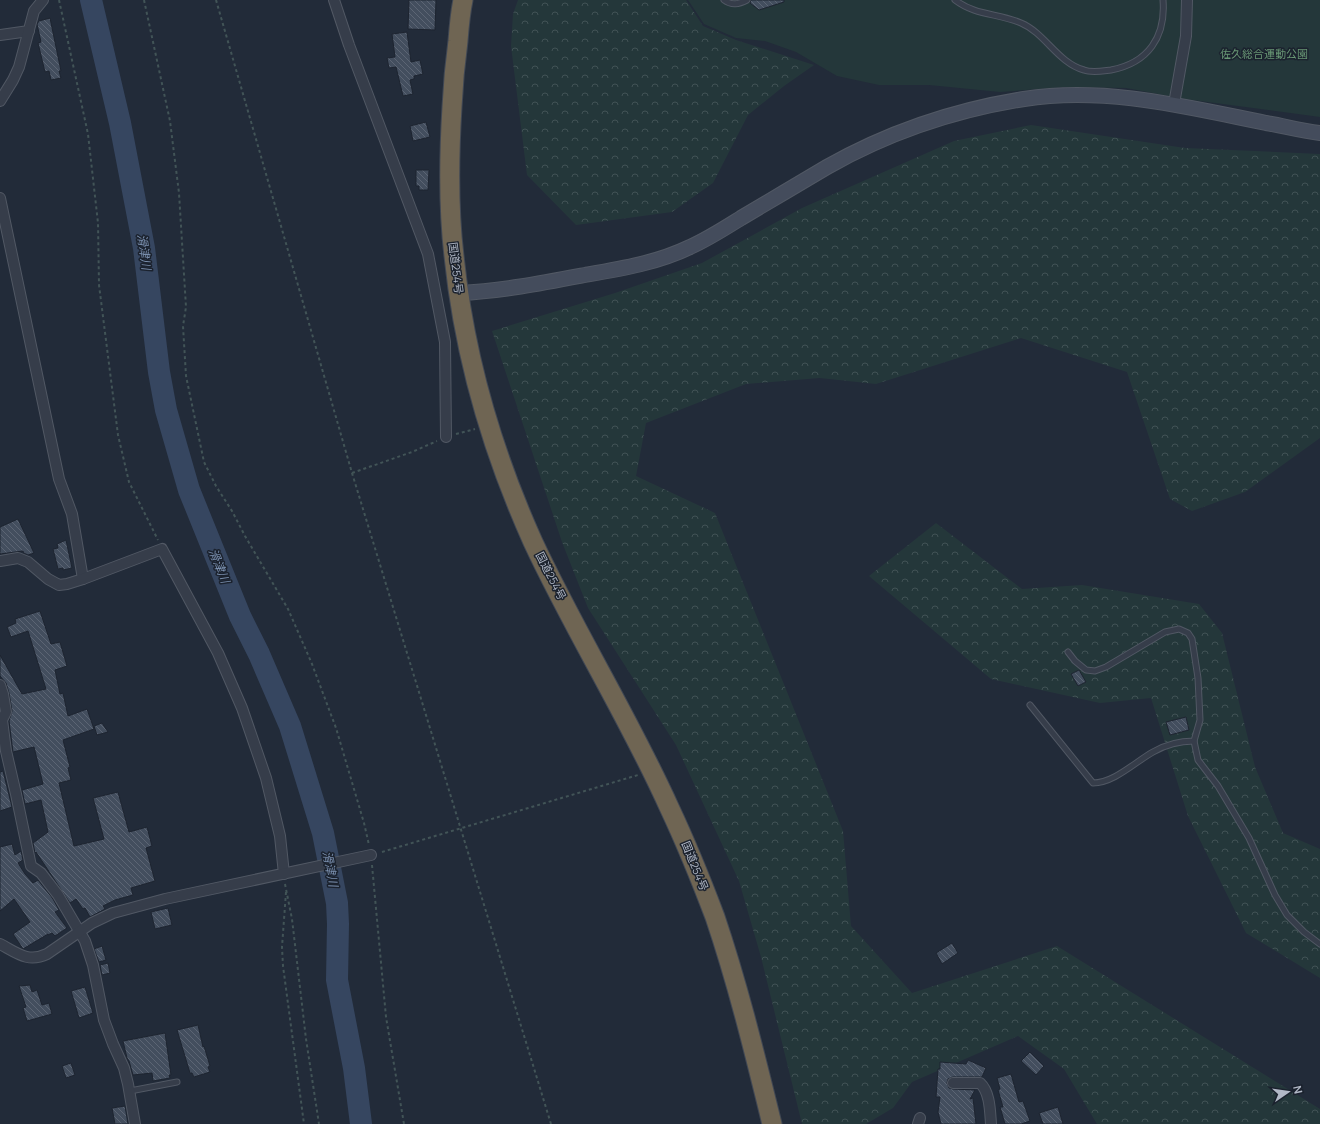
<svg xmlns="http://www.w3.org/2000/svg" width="1320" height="1124" viewBox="0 0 1320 1124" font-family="Manrope,'Noto Sans JP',sans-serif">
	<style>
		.green { fill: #24373a }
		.forest { fill: url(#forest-crowns) }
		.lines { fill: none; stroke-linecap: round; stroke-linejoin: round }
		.river { stroke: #364660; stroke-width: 22 }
		.building { fill: url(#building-back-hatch); stroke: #1d2430 }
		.lane-casing { stroke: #515864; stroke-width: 7 }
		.street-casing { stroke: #515864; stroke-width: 12 }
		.secondary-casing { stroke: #515864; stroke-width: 16 }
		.highway-casing { stroke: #414854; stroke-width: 21 }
		.path { stroke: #425457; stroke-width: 2; stroke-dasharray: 3 3; stroke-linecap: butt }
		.lane { stroke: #363d4a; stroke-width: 5 }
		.street { stroke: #363d4a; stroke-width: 10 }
		.secondary { stroke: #444c5c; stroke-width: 14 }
		.highway { stroke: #6f6553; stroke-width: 19 }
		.labels { text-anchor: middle; stroke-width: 3; stroke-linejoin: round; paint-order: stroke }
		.park-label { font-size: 11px; fill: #689674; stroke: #1b222e }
		.street-label { font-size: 11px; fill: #b1b8c6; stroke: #1b222e }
		.water-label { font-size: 12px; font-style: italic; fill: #798ead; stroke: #1b222e }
	</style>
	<defs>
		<pattern id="forest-crowns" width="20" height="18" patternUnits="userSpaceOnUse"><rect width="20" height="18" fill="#24373a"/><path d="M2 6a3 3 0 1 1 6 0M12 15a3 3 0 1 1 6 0" fill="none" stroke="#415255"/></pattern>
		<pattern id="building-back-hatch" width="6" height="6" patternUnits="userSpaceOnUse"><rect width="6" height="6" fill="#434e5e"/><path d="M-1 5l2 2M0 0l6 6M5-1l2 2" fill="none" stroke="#5c6574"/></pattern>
	</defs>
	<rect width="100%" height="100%" fill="#222b39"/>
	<polygon class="green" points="688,0 1320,0 1320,117 1185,99 1126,88 1066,87 1000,92 929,85 879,85 837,76 796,52 765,41 736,38 704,24"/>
	<g class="forest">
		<polygon points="518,0 686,0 703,26 736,40 814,65 784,86 748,115 713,183 672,212 576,225 527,175 511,46 513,14"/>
		<polygon points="1031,125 1185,148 1320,154 1320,438 1245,492 1192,511 1170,499 1127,372 1021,338 876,384 820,378 746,384 646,423 636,476 715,513 843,831 851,926 912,993 1057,946 1320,1109 1320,1124 1097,1124 1064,1069 1018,1036 912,1082 893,1108 866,1124 802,1124 761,957 739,881 676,745 588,608 562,542 492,331 615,293 702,263 802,208 954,141"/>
		<polygon points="936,523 1022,589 1082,585 1199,604 1222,633 1255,767 1283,833 1320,849 1320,978 1246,933 1188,816 1151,698 1100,703 991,679 869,576"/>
	</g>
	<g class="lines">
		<polyline class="river" points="91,0 120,123 144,248 159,372 166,410 189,490 240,616 259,654 290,726 323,833 337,903 338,924 337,980 354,1068 361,1124"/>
	</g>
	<g class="building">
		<polygon points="409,0 436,0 435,30 408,29"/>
		<polygon points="751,0 784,0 784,2 759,10 750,3"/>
		<polygon points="50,18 61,71 59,71 61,78 51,80 49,71 45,72 38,43 41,42 37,24 39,21"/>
		<polygon points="407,32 411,62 420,60 423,74 414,76 414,79 410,80 413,94 403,96 396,67 389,68 387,58 395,57 392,34"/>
		<polygon points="426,122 430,137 413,141 410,126"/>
		<polygon points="416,170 429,170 428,190 419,190 419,186 416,186"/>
		<polygon points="18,519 34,553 28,555 24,553 23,551 0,554 0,527"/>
		<polygon points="66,540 72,568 63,570 63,568 58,569 53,549 58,548 57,544"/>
		<polygon points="40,611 51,644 60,642 67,666 55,670 60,694 63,693 68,716 87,709 94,729 63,740 70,767 68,768 71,780 59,783 74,846 104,839 93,798 118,792 129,832 147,827 152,846 146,848 155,881 131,888 133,895 115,900 103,906 105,909 90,917 85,908 83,909 76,899 70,903 36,852 35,853 33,843 48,832 41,800 25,804 22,790 43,784 34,747 13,752 9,721 12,711 9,693 6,683 0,676 0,655 22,694 46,689 28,631 11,637 7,627 16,623 15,619"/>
		<polygon points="1079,670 1086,682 1078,686 1071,674"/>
		<polygon points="1186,717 1189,730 1170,735 1166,722"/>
		<polygon points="102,723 108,732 97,735 94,726"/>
		<polygon points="3,771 12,807 0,811 0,772"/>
		<polygon points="12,844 15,855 21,851 23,860 18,863 25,874 33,883 38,880 53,899 59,910 55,912 67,928 55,936 52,933 48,935 48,934 23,949 13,934 30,922 14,899 0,911 0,847"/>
		<polygon points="168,908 172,925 155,929 151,912"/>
		<polygon points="952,943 958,953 942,964 936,953"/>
		<polygon points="102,946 106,960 99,962 94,949"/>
		<polygon points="108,963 110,973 102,975 100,965"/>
		<polygon points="30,985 32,992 37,990 42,1005 49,1003 52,1014 27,1021 23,1008 26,1007 19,986"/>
		<polygon points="85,987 93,1013 79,1018 71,991"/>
		<polygon points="198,1025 203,1047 204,1046 210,1066 208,1067 210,1072 194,1077 192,1073 190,1073 177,1030"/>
		<polygon points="165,1033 171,1075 169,1075 170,1078 153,1081 152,1073 133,1075 129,1061 127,1058 123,1041"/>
		<polygon points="1030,1052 1044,1066 1036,1075 1021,1061"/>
		<polygon points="968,1060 986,1068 982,1077 953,1077 948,1079 947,1083 949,1088 953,1089 975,1090 970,1099 973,1098 976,1124 941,1124 938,1112 940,1097 936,1097 938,1069 940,1069 940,1062 966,1064"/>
		<polygon points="71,1063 75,1075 66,1078 62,1066"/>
		<polygon points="1011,1074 1019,1102 1023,1101 1030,1121 1021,1124 1005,1124 1000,1107 1003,1107 998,1090 1000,1089 997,1078"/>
		<polygon points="125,1106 128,1124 115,1124 112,1108"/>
		<polygon points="1058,1107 1063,1124 1043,1124 1039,1113"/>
	</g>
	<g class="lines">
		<g class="lane-casing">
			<g id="lane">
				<path d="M724 0C732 6 739 4 747 0"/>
				<path d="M955 0C976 16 998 13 1021 23 1045 33 1058 63 1084 70 1092 73 1102 71 1111 70 1148 63 1166 37 1163 0"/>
				<path d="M1030 705 1093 783C1114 783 1135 762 1153 752 1165 745 1180 741 1194 741L1200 720 1198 678 1192 639 1188 633 1179 629 1165 632 1106 667 1095 671 1086 670 1075 661 1068 652"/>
				<polyline points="1194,741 1198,760 1218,786 1249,838 1275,895 1287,915 1304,932 1320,944"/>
				<polyline points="130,1091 177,1082"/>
			</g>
		</g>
		<g class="street-casing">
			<g id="street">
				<polyline points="334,0 349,45 428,254 445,342 446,437"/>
				<polyline points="0,35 29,31"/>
				<polyline points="0,101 13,80 19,67 34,11 43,0"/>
				<polyline points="1174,104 1186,36 1187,0"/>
				<polyline points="0,198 59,479 72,514 83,579"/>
				<polyline points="0,561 18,558 28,562 48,579 59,585 67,584 83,579 162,549 218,653 242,708 266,778 280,836 284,874"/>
				<polyline points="0,685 3,694 6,712 2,720 6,751 16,794 31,866 41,873 58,895 85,941 93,965 104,1020 113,1044 124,1068 128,1084 135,1124"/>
				<path d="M0 944C17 953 28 963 47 954L92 923 113 913 165 899 371 855"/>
				<path d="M953 1083H980C990 1092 990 1111 991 1124"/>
				<polyline points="918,1124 920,1118"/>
			</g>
		</g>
		<g class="secondary-casing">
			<path id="secondary" d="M459 293C502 291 543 283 585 275 620 269 657 263 690 247 708 239 725 228 741 218 770 201 798 184 827 167 889 132 954 110 1024 99 1105 86 1187 107 1266 123 1284 126 1302 131 1320 133"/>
		</g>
		<g class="highway-casing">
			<path id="highway" d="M463 0C460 14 459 28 458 41 455 63 453 85 452 107 449 156 448 206 454 256 464 354 492 451 533 542 575 632 628 716 669 807 686 843 701 880 715 917 738 985 755 1055 772 1124"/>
		</g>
		<g class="path">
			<polyline points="59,0 88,134 98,223 99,285 118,435 129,482 158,540"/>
			<polyline points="144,0 170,121 179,193 186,307 183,326 186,376 204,462 216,486 232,511 245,536 288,609 312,664 336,728 364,823 369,845"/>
			<polyline points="216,0 352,473 551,1124"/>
			<polyline points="456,434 475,429"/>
			<polyline points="352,473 412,452 437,441"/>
			<polyline points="382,852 638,775"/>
			<polyline points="372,865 386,1017 404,1124"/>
			<polyline points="285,884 292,919 306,1039 319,1124"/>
			<polyline points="286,892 282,947 283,966 304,1124"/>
		</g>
		<use href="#lane" class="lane"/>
		<use href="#street" class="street"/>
		<use href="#secondary" class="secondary"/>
		<use href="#highway" class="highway"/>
	</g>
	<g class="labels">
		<g class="park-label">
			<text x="1264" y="58">佐久総合運動公園</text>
		</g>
		<g class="street-label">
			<text transform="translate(456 268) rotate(83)" y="4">国道254号</text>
			<text transform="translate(551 576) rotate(63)" y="4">国道254号</text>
			<text transform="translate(695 866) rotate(68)" y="4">国道254号</text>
		</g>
		<g class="water-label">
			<text transform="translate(144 252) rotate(82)" y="4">滑津川</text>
			<text transform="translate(219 566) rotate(68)" y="4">滑津川</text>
			<text transform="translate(330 869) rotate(79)" y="4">滑津川</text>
		</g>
	</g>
	<g transform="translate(1288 1092) rotate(77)" stroke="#1b222e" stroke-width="3" paint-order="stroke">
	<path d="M0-3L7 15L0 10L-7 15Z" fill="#b1b8c6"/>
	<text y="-6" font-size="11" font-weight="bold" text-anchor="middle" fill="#b1b8c6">N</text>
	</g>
</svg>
